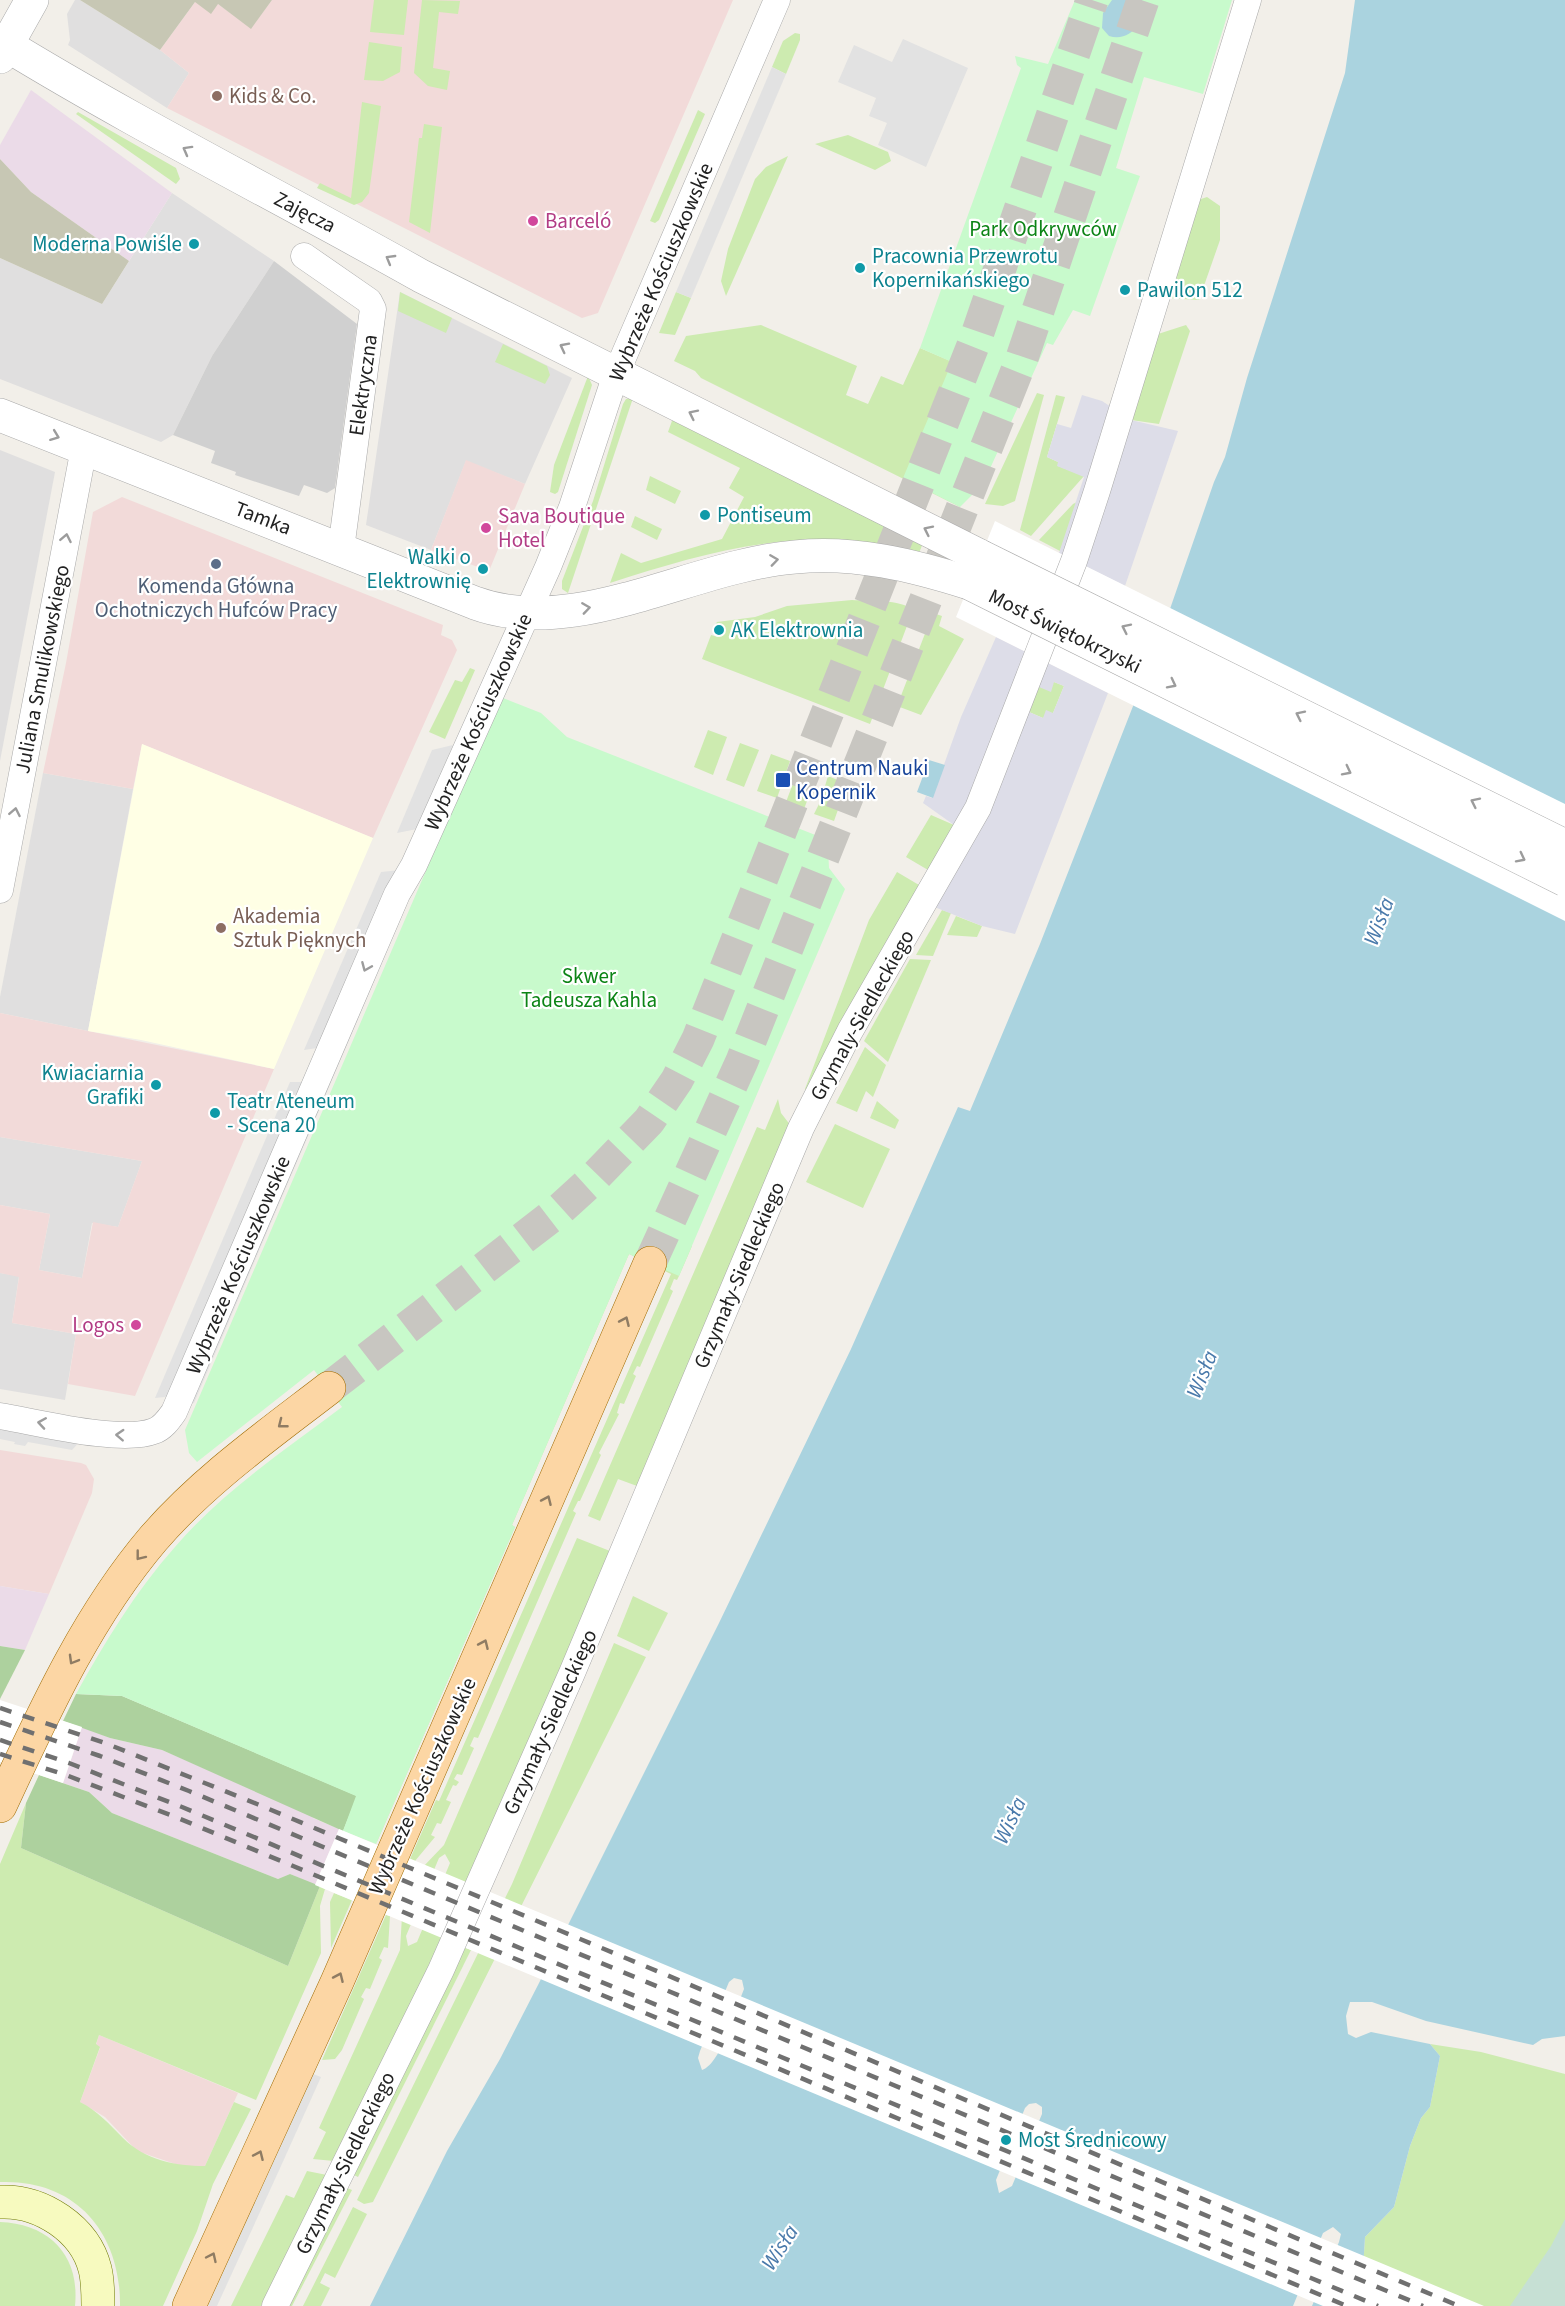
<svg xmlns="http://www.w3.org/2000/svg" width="1565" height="2306" viewBox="0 0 1565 2306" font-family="'Source Sans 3',sans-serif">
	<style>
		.residential { fill: #e0dfdf }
		.commercial { fill: #f2dad9 }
		.industrial { fill: #ebdbe8 }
		.education { fill: #ffffe5 }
		.religious { fill: #d0d0d0 }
		.construction { fill: #c7c7b4 }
		.grass { fill: #cdebb0; fill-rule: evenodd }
		.forest { fill: #add19e }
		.wetland { fill: #c6e0d4 }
		.park { fill: #c8facc }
		.parking { fill: #e2e2e2 }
		.plaza { fill: #dddde8; fill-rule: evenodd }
		.water { fill: #aad3df; fill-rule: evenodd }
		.pier { fill: #fff }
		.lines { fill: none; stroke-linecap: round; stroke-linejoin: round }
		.primary-tunnel { stroke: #c8c6c1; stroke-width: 33; stroke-dasharray: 33 16; stroke-linecap: butt }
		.minor-casing { stroke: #a9a9a9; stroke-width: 27 }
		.tertiary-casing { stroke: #a9a9a9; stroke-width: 34 }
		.secondary-casing { stroke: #707d05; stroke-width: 34 }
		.primary-casing { stroke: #a06b00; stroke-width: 34 }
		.minor { stroke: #fff; stroke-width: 26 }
		.tertiary { stroke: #fff; stroke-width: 33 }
		.secondary { stroke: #f7fabf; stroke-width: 33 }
		.primary { stroke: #fcd6a4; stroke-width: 33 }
		.rail { stroke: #707070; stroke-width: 4.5; stroke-dasharray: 12 12; stroke-linecap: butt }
		.tertiary-bridge-casing { stroke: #a9a9a9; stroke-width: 34; stroke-linecap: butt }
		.tertiary-bridge { stroke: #fff; stroke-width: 33 }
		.oneway { stroke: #9c9c9c }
		.oneway2 { stroke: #8f7c63 }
		.education-dot { fill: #8d6e63; stroke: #fff; stroke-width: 2 }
		.hotel-dot { fill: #d1479c; stroke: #fff; stroke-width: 2 }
		.culture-dot { fill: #0f9aa8; stroke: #fff; stroke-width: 2 }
		.service-dot { fill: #5c6f8a; stroke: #fff; stroke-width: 2 }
		.transit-dot { fill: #1a4fb4; stroke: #fff; stroke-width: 2 }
		.labels { text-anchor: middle; stroke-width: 4.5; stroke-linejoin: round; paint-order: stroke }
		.education-label { font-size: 21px; fill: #785e54; stroke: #fff; text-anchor: start }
		.street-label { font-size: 21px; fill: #222; stroke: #fff }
		.hotel-label { font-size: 21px; fill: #b23c85; stroke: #fff; text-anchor: start }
		.park-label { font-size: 21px; fill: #0c8416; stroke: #fff }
		.culture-label { font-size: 21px; fill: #0d838f; stroke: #fff; text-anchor: start }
		.service-label { font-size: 21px; fill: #4e5e75; stroke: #fff }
		.transit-label { font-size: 21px; fill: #164399; stroke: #fff; text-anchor: start }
		.water-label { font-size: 22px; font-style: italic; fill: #4a7aab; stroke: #fff }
	</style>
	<rect width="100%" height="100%" fill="#f2efe9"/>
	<g class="residential">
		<polygon points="75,0 80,0 160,50 189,73 167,108 68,45 70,40 67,14"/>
		<polygon points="172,193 274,261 212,356 173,435 161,442 0,379 0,258 102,304"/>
		<polygon points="400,292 572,378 525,484 466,461 431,550 366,525"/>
		<polygon points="0,450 55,472 0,761"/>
		<polygon points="43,773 133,789 88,1031 0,1013 0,997"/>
		<polygon points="0,1137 142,1161 118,1227 92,1223 82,1278 39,1270 50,1214 0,1205"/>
		<polygon points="0,1273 19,1276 12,1323 76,1334 65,1400 0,1389"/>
	</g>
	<g class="commercial">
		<polygon points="272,0 733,0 598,313 582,318 167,108 189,73 160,50 195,2 218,4 251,28"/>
		<polygon points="466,460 525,484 489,571 431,550"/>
		<polygon points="122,497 443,625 441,635 452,640 457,650 373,838 142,744 133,789 43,773 66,663 93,512"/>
		<polygon points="0,1013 274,1069 135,1396 68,1384 76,1334 12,1323 19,1277 0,1273 0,1205 50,1214 39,1270 82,1278 93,1222 118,1227 142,1161 0,1137"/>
		<polygon points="0,1450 81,1463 86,1465 94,1479 92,1493 49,1594 0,1586"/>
		<polygon points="99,2035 238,2093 205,2166 181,2166 137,2151 105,2117 80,2102 100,2048 96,2045"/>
	</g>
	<g class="industrial">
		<polygon points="31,90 172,193 129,261 31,192 0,159 0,145"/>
		<polygon points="0,1586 49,1594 25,1650 0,1646"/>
		<polygon points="82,1727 110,1738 162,1750 312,1815 313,1818 339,1829 315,1885 290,1874 278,1879 112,1813 89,1792 63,1783"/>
	</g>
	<polygon class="education" points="142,744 373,838 274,1069 141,1040 88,1031"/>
	<polygon class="religious" points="274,261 357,324 335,488 327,493 304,485 299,496 235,475 236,472 211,463 215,451 173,435 212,356"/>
	<g class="construction">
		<polygon points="80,0 272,0 251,29 218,4 211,14 195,2 160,50"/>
		<polygon points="0,159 31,192 129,261 102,304 0,258"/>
	</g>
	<g class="grass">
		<polygon points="374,0 408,0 404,35 370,32"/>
		<polygon points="422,0 460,1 458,14 439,12 433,68 450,71 447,90 428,86 414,73"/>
		<polygon points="795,33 800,34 800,40 786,74 772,67 783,41"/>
		<polygon points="369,42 402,47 400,72 383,81 364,80"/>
		<polygon points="362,102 381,106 369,193 362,202 354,205 317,188 320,183 351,198"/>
		<polygon points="698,110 705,114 659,220 655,223 650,221"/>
		<polygon points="78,112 176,168 180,179 176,184 76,114"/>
		<polygon points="424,124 442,127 430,233 409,222 419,138 422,138"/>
		<polygon points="848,135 888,152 891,161 875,170 815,144"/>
		<polygon points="788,156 726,296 721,281 728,249 755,179 766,167"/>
		<polygon points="1207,197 1220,206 1220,240 1199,300 1168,298 1198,200"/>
		<polygon points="400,292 452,318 446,333 398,311"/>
		<polygon points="676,292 691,298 675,335 659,333"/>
		<polygon points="761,325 857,366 846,395 868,404 881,376 903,385 920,348 955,363 960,507 701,378 695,371 674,361 686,336"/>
		<polygon points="1186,325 1190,331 1159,424 1131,420 1158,334"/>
		<polygon points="503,344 547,366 550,375 545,384 495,362"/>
		<polygon points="588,376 592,385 558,492 555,494 550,492 554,465"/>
		<polygon points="1037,393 1044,395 1015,501 1003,506 985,504"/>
		<polygon points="1056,395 1065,397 1047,457 1058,462 1058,466 1084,476 1031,536 1020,530"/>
		<polygon points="633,398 568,593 562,589 562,581 593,501 623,404 626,399"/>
		<path d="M673 418 923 543 919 553C894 549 868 542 842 540 761 536 687 558 610 583L621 553 641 563 722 539 744 497 729 488 740 468 668 432Z"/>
		<polygon points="650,476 681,491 675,504 646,490"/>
		<polygon points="1077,502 1060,551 1039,540 1073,504"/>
		<polygon points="635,516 662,529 657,540 631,527"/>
		<path d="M852 600C869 601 900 599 913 610L870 724 702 659 711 635 718 637 722 629 715 625 717 622 755 617 787 606Z"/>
		<polygon points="933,613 942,616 939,626 964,639 921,715 897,706"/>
		<polygon points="470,668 475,670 445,739 429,732 455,680 462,682"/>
		<polygon points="1054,682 1064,686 1053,713 1043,718 1029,712 1039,687"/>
		<polygon points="708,730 727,737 713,775 694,767"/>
		<polygon points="740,743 759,750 744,787 726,780"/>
		<polygon points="771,754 790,761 777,798 757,791"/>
		<polygon points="800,765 818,772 804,809 786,802"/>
		<polygon points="828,776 847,784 834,821 814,814 827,788 825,786"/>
		<polygon points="931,815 954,825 928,870 906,857"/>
		<polygon points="897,872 919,885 861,988 808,1091 805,1089 869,920"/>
		<polygon points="942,910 951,913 933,956 916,955"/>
		<polygon points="956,916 982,926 977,937 947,935"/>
		<polygon points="910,959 931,960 888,1062 864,1041"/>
		<polygon points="865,1047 886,1065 873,1097 866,1091 857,1112 836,1103"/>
		<polygon points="778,1099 781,1113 791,1126 637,1486 618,1479 600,1521 588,1516 757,1127 765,1130"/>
		<polygon points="877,1101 899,1120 895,1129 870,1118"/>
		<polygon points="835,1124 890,1149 863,1208 806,1182"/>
		<polygon points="692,1246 679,1276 677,1280 674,1279 670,1289 673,1291 640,1367 637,1366 633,1374 636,1376 624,1404 620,1403 617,1413 619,1414 599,1453 601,1455 580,1501 578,1501 573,1511 576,1513 478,1738 474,1737 470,1746 474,1748 462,1775 457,1774 454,1779 459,1782 456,1786 453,1785 446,1800 451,1802 441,1824 437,1823 431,1835 435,1837 415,1861 410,1859 436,1800 439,1801 671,1274 629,1254 512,1525 515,1527 376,1844 518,1263"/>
		<path d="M577 1538 610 1551 533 1737 441 1941 334 2161 313 2159 326 2132 319 2128 400 1950 402 1916 422 1868 444 1845ZM445 1854 450 1863 417 1942 408 1946 406 1936 439 1858Z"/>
		<polygon points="633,1596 668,1613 649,1651 617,1636"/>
		<polygon points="614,1643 646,1657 373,2202 364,2204 357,2200 512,1884"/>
		<path d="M26 1803 21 1848 288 1966 320 1886 325 1889 320 1906 321 1953 256 2100 99 2035 96 2044 100 2047 80 2102C98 2111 109 2124 123 2138 145 2160 175 2166 205 2166L234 2102 251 2109 213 2184 197 2231 163 2306H120C121 2233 76 2179 0 2182V1864Z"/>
		<polygon points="334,1893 352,1900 331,1948 330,1902"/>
		<polygon points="386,1915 390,1916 388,1948 384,1947 379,1958 382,1960 370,1989 366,1988 361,1997 364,1999 342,2050 335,2059 322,2060"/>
		<polygon points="463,1947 471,1950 358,2177 352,2174"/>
		<polygon points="1430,2044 1481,2052 1565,2074 1565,2306 1372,2306 1363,2269 1365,2237 1394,2207 1410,2146 1421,2118 1430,2107 1440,2056"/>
		<polygon points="307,2171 327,2175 261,2306 231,2306 286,2195 294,2198"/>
		<polygon points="345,2187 352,2190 292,2306 285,2306"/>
		<polygon points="353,2207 367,2214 335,2278 325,2273 320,2283 330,2288 321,2306 303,2306"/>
		<path d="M0 2222C50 2224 80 2256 75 2306H0Z"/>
	</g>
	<g class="forest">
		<polygon points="0,1646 25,1650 0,1699"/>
		<polygon points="76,1694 122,1696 357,1796 343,1831 162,1750 110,1738 63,1721"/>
		<polygon points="39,1775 89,1792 112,1813 278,1879 290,1874 320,1886 288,1966 21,1848 26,1803"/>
	</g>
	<polygon class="wetland" points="1565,2219 1565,2306 1510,2306 1551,2246"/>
	<g class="park">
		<polygon points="1075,0 1232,0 1203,94 1144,77 1116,168 1140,176 1090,316 1073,310 1053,345 1047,343 983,484 960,507 903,478 952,362 920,348 1021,68 1017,65 1015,56 1048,64"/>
		<path d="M503 698 541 713 567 737 823 838 828 848 829 868 845 889 679 1276 629 1254 512 1525 515 1527 376 1844 343 1831 356 1796 122 1696 76 1694C105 1642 135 1592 175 1547 222 1492 285 1450 342 1407L314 1370 197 1462 189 1453 185 1430 466 778Z"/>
	</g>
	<g class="parking">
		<polygon points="903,39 968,68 926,167 878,145 887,123 869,116 876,98 838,82 854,45 892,62"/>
		<polygon points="772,67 786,74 691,298 676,292"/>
		<polygon points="453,745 417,829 397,833 432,750"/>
		<polygon points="400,870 324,1047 304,1050 381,872"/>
		<polygon points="402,899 408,902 194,1403 186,1404"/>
		<polygon points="290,1082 308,1082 174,1396 155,1398"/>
		<polygon points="0,1422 85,1436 72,1450 28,1442 25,1446 14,1444 15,1442 0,1439"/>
		<polygon points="313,2074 321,2077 281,2166 217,2306 208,2306"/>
	</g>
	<g class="plaza">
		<polygon points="1082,395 1102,401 1131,420 1178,431 1125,586 1059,553 1084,477 1057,466 1058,462 1047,457 1057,424 1071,428"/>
		<path d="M996 637 1108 693 1015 934 982 926 912 898 954 825 923 803 926 796 932 798 961 717ZM1054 682 1064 686 1053 713 1046 710 1043 718 1029 712 1039 687 1051 692Z"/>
	</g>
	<g class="water">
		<path d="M1112 0H1142C1147 19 1131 43 1109 36L1102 28 1103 13Z"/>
		<path d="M1355 0H1565V2036L1542 2039 1533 2045 1426 2021 1372 2002H1350L1346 2016 1348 2034 1356 2038 1371 2032 1430 2044 1440 2056 1430 2107 1421 2118 1410 2146 1394 2207 1365 2237 1363 2269 1372 2306H1312L1339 2242 1341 2234 1333 2227 1323 2233 1293 2306H370L447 2151 500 2059 538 1985 719 1623 851 1349 958 1107 970 1111 1040 944 1162 632 1214 482 1225 457 1247 378 1345 73ZM734 1978 742 1980 744 1989C736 2008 721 2064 702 2070L698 2058 700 2051 729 1982ZM1036 2103 1042 2107V2114L1012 2186 999 2193 996 2180 1025 2108 1029 2104Z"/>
		<polygon points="929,760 945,765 933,798 917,792"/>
	</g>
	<g class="pier">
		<polygon points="995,521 1565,804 1565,921 956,617"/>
		<polygon points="0,1700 82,1727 63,1783 0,1762"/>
		<polygon points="339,1829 555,1919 1484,2306 1323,2306 315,1885"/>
	</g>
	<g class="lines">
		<g class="primary-tunnel">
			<polyline points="650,1263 742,1061 1022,358 1143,0"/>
			<polyline points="329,1388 557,1212 590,1182 649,1121 677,1080 698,1039 976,338 1092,0"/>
		</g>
		<g class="minor-casing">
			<g id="minor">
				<polyline points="304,256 369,301 373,309 341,549"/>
				<polyline points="0,890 84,448"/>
				<path d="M0 1416C37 1422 121 1444 154 1431 163 1428 169 1419 174 1412L397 894 414 865 548 567 572 507 616 374 777 0"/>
				<polyline points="275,2306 441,1970 572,1673 801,1128 850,1031 978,808 1074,561 1097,491 1248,0"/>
			</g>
		</g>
		<g class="tertiary-casing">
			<g id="tertiary">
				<path d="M0 41C137 125 281 197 421 276L980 556"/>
				<polyline points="0,57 32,0"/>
				<path d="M0 415 475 603C575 640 693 565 795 557 855 551 912 565 969 583"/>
			</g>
		</g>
		<g class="secondary-casing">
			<path id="secondary" d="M0 2202C41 2200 85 2229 95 2269 98 2281 98 2294 98 2306"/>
		</g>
		<g class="primary-casing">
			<g id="primary">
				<path d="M0 1806C43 1714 86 1618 153 1539 203 1481 268 1435 329 1388"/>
				<polyline points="189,2306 337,1982 650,1263"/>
			</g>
		</g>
		<use href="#minor" class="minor"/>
		<use href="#tertiary" class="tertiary"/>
		<use href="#secondary" class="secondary"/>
		<use href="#primary" class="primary"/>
		<g class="rail">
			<polyline points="0,1708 105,1743 257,1804 1459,2306"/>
			<polyline points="0,1722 100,1756 189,1791 1423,2306"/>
			<polyline points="0,1740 69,1763 182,1807 1378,2306"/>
			<polyline points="0,1754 66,1775 178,1818 1347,2306"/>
		</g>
		<g class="tertiary-bridge-casing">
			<g id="tertiary-bridge">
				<polyline points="980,556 1565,846"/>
				<polyline points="969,583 1565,880"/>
			</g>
		</g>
		<use href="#tertiary-bridge" class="tertiary-bridge"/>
	</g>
	<defs><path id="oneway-chevron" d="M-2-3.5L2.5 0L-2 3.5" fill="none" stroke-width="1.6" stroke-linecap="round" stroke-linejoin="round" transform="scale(1.5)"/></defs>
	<g class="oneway">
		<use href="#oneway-chevron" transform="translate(187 150) rotate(-151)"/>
		<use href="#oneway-chevron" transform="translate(390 259) rotate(-150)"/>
		<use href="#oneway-chevron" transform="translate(564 347) rotate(-153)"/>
		<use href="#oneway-chevron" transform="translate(693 414) rotate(-154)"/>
		<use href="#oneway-chevron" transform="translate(55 436) rotate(21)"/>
		<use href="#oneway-chevron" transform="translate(928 530) rotate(-154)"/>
		<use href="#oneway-chevron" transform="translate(66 538) rotate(-79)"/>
		<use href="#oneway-chevron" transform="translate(774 560) rotate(-8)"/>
		<use href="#oneway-chevron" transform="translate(586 608) rotate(-8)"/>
		<use href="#oneway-chevron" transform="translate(1126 628) rotate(-154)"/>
		<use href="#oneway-chevron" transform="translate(1172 684) rotate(27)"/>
		<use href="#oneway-chevron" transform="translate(1300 715) rotate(-154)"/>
		<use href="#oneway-chevron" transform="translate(1347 771) rotate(27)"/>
		<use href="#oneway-chevron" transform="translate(1475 802) rotate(-154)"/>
		<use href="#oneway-chevron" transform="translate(15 812) rotate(-79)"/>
		<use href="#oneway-chevron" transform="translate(1521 858) rotate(27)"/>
		<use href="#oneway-chevron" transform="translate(366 967) rotate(113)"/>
		<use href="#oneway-chevron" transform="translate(42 1423) rotate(-171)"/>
		<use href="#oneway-chevron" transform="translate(120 1435) rotate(-177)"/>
	</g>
	<g class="oneway2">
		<use href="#oneway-chevron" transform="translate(625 1321) rotate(-66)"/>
		<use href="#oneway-chevron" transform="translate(282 1424) rotate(142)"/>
		<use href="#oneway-chevron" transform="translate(547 1500) rotate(-66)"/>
		<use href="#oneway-chevron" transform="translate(140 1556) rotate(128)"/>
		<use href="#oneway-chevron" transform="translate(484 1644) rotate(-66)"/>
		<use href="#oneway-chevron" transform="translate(73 1660) rotate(120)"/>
		<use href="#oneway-chevron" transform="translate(339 1977) rotate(-66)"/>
		<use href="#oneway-chevron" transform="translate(259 2155) rotate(-66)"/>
		<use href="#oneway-chevron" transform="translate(212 2257) rotate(-65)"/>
	</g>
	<g class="education-dot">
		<circle cx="217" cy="96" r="6"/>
		<circle cx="221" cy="928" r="6"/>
	</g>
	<g class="hotel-dot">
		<circle cx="533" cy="221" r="6"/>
		<circle cx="486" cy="528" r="6"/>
		<circle cx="136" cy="1325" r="6"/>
	</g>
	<g class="culture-dot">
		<circle cx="194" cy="244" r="6"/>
		<circle cx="860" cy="268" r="6"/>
		<circle cx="1125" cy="290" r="6"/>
		<circle cx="705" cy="515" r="6"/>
		<circle cx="483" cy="569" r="6"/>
		<circle cx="719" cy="630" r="6"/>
		<circle cx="156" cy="1085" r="6"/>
		<circle cx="215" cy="1113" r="6"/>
		<circle cx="1006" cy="2140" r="6"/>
	</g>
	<circle class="service-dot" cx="216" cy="564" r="6"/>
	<rect class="transit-dot" x="775" y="772" width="16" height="16" rx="3"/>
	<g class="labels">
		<g class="education-label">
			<text x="229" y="103">Kids &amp; Co.</text>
			<text x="233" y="923">Akademia<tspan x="233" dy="24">Sztuk Pięknych</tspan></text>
		</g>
		<g class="street-label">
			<text transform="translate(305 212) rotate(27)" y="7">Zajęcza</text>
			<text transform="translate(661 272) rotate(-67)" y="7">Wybrzeże Kościuszkowskie</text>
			<text transform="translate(363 385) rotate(-82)" y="7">Elektryczna</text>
			<text transform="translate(263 518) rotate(21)" y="7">Tamka</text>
			<text transform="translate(1065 631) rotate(26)" y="7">Most Świętokrzyski</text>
			<text transform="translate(42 669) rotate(-79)" y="7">Juliana Smulikowskiego</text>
			<text transform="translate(478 722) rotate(-66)" y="7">Wybrzeże Kościuszkowskie</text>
			<text transform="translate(862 1015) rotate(-61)" y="7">Grymaly-Siedleckiego</text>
			<text transform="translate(238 1265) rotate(-67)" y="7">Wybrzeże Kościuszkowskie</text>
			<text transform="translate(739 1275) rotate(-67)" y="7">Grzymały-Siedleckiego</text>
			<text transform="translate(550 1722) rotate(-66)" y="7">Grzymały-Siedleckiego</text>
			<text transform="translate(422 1786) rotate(-66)" y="7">Wybrzeże Kościuszkowskie</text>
			<text transform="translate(345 2163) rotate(-64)" y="7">Grzymały-Siedleckiego</text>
		</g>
		<g class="hotel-label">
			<text x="545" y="228">Barceló</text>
			<text x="498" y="523">Sava Boutique<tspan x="498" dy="24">Hotel</tspan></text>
			<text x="124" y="1332" text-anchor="end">Logos</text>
		</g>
		<g class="park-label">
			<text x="1043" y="236">Park Odkrywców</text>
			<text x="589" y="983">Skwer<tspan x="589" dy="24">Tadeusza Kahla</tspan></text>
		</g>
		<g class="culture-label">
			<text x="182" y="251" text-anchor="end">Moderna Powiśle</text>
			<text x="872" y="263">Pracownia Przewrotu<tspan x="872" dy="24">Kopernikańskiego</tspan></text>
			<text x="1137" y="297">Pawilon 512</text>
			<text x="717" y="522">Pontiseum</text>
			<text x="471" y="564" text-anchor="end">Walki o<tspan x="471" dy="24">Elektrownię</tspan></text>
			<text x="731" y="637">AK Elektrownia</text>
			<text x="144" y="1080" text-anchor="end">Kwiaciarnia<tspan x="144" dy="24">Grafiki</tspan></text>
			<text x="227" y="1108">Teatr Ateneum<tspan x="227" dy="24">- Scena 20</tspan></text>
			<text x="1018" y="2147">Most Średnicowy</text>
		</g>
		<g class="service-label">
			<text x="216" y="593">Komenda Główna<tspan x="216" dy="24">Ochotniczych Hufców Pracy</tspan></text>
		</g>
		<g class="transit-label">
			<text x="796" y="775">Centrum Nauki<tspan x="796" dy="24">Kopernik</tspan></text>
		</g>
		<g class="water-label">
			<text transform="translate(1378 921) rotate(-69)" y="8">Wisła</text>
			<text transform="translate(1201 1374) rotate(-68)" y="8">Wisła</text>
			<text transform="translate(1009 1820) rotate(-65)" y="8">Wisła</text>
			<text transform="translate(779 2247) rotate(-57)" y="8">Wisła</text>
		</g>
	</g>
</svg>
